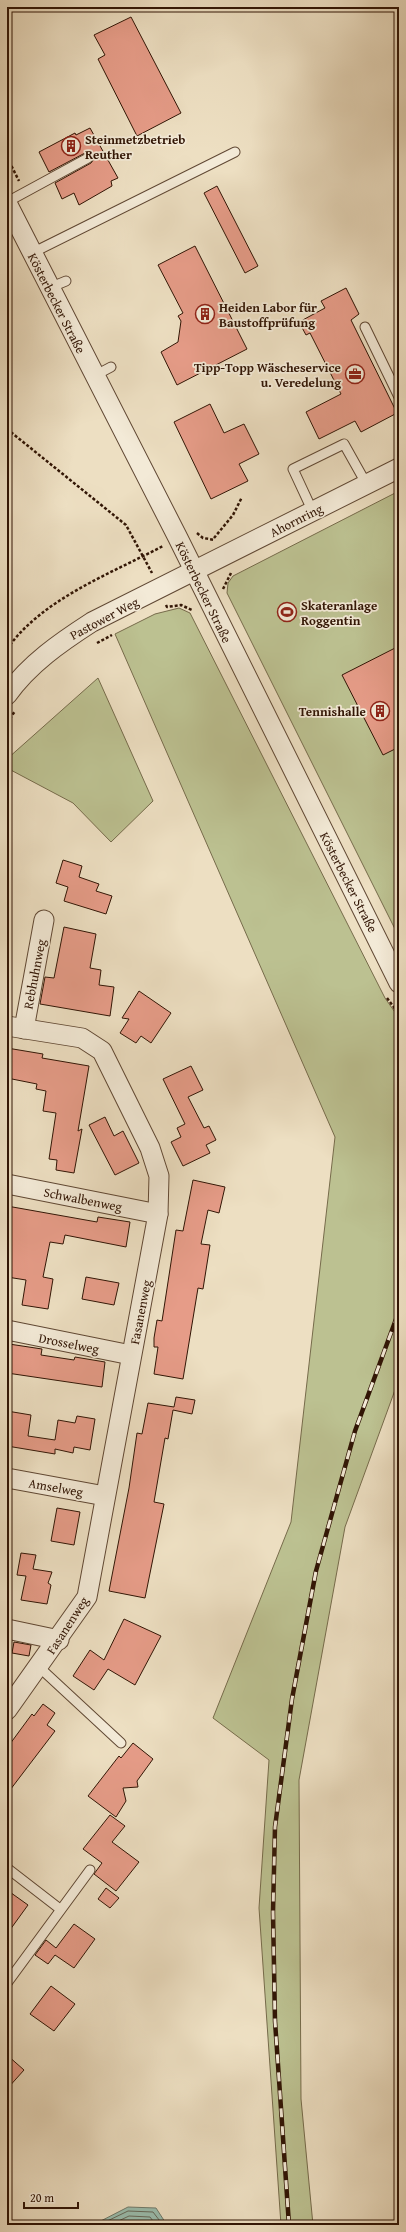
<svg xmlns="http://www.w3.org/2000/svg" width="406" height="2232" viewBox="0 0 406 2232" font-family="'Gentium Book Plus',serif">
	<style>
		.green { fill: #bcc191; stroke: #766b4b }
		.water { fill: #9abdad; stroke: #707a6a }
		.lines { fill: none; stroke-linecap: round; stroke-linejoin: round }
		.shore { stroke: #666959; stroke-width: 1 }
		.building { fill: #e69c88; stroke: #311505 }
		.lane-casing { stroke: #604834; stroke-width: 11 }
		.street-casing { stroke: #604834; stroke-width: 21 }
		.path { stroke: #311505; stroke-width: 2.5; stroke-dasharray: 3 2; stroke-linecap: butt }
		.lane { stroke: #f3ead7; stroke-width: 9 }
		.street { stroke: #f3ead7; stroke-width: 19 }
		.rail-casing { stroke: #311505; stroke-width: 4.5 }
		.rail { stroke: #f3ead7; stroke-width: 3; stroke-dasharray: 9; stroke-linecap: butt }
		.labels { text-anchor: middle; stroke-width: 3.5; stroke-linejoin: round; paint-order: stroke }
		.poi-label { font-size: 13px; font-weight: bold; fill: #311505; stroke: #f3ead7; text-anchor: start }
		.street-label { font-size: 13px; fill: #311505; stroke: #f3ead7 }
	</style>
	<rect width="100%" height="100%" fill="#eddfc2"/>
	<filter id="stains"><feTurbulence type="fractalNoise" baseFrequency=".005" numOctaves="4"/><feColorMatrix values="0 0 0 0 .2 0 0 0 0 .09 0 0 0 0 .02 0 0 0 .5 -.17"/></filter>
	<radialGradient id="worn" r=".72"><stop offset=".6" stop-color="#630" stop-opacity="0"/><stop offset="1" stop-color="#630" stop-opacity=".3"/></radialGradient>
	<g class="green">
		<polygon points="399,491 399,937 227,593 228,583 233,576"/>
		<polygon points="179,608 190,613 385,998 399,1018 399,1379 345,1527 299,1780 301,2099 313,2225 281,2225 259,1908 269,1760 213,1718 291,1522 335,1137 115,634 155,614"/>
		<polygon points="98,678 153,801 111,842 73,803 7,768 7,759"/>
	</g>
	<polygon class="water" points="128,2207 156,2208 167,2225 93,2225"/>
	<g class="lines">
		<g class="shore">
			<polyline points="99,2225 128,2211 153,2212 163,2225"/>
			<polyline points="110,2225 129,2216 150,2217 156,2225"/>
		</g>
	</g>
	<g class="building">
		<polygon points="131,17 181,113 137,136 98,59 105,55 94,35"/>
		<polygon points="90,128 118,178 111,181 112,186 79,205 74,193 62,199 55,183 91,163 94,159 93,155 85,153 49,172 39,152 75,133 76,135"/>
		<polygon points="217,186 258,266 245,273 204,193"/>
		<polygon points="195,246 247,349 177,385 161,352 178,342 181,321 178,316 183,313 158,265"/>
		<polygon points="346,288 359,314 351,320 397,413 361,432 355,421 319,439 306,412 341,394 310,333 306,335 299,322 325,308 321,301"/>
		<polygon points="210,404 224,433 244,424 259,454 239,464 248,481 211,499 174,422"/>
		<polygon points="399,646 399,747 383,755 342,675"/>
		<polygon points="63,860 82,866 79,877 99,884 96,891 112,896 106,914 64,901 68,887 56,883"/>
		<polygon points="64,927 96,934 90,968 101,970 99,985 114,987 110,1016 40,1004 45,977 54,978"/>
		<polygon points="139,991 171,1013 151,1043 141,1036 136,1043 120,1033 129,1019 122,1018"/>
		<polygon points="7,1048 43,1054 42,1058 89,1066 78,1131 82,1129 74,1173 56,1170 57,1160 49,1159 56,1113 43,1111 46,1091 36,1089 37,1084 7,1078"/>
		<polygon points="191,1066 203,1090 188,1097 204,1128 209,1126 216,1140 206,1145 210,1153 183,1166 171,1142 181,1137 177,1128 185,1124 163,1079"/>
		<polygon points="105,1117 114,1136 123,1131 139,1163 115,1175 89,1125"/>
		<polygon points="193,1180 225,1187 219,1213 208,1210 201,1244 210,1245 203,1289 198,1288 183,1379 154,1374 158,1347 154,1347 154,1338 157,1320 162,1321 176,1230 183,1231"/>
		<polygon points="7,1206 97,1222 98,1217 130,1222 126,1247 65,1235 63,1244 50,1242 43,1277 53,1279 48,1309 22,1305 26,1280 7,1277"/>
		<polygon points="86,1277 119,1283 114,1305 82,1299"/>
		<polygon points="9,1344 42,1349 41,1355 74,1360 75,1357 105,1362 102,1387 7,1373"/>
		<polygon points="176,1397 195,1400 192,1414 173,1410 168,1439 165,1438 154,1502 164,1504 145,1598 109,1591 129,1488 137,1433 142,1434 148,1403 174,1407"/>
		<polygon points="7,1411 31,1415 28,1436 55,1440 58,1420 75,1423 77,1416 95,1419 90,1450 74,1447 73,1453 55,1449 55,1454 7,1446"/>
		<polygon points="57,1508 80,1512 74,1545 51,1541"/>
		<polygon points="21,1553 36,1555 33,1569 52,1572 48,1583 51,1585 47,1604 21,1600 26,1576 17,1575"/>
		<polygon points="124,1619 161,1636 135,1685 108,1669 94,1690 73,1676 90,1650 104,1660"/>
		<polygon points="14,1642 31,1645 29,1656 12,1653"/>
		<polygon points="43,1704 55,1713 47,1725 55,1731 7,1794 7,1748 32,1714 34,1716"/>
		<polygon points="133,1743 153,1759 137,1781 138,1787 123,1788 126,1801 116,1817 88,1796 119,1756 121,1758"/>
		<polygon points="110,1815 125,1826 112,1842 139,1862 116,1891 94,1874 102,1863 83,1849"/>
		<polygon points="106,1888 119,1898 110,1908 98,1899"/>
		<polygon points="7,1890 28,1905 7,1934"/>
		<polygon points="74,1924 95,1939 74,1968 55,1955 48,1964 35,1955 46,1940 56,1948"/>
		<polygon points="51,1986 75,2004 54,2031 30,2014"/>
		<polygon points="7,2055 24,2070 7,2089"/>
	</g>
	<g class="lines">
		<g class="lane-casing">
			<g id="lane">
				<polyline points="7,202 88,158"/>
				<polyline points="32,253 235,152"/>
				<polyline points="49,288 66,281"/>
				<polyline points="365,327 399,397"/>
				<polyline points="94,376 111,367"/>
				<polyline points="313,512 293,469 344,444 367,485"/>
				<polyline points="39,1667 121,1743"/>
				<polyline points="7,1868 60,1909"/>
				<polyline points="7,1983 90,1870"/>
			</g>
		</g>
		<g class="street-casing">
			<g id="street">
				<polyline points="7,203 178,538 399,983"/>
				<path d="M7 695C29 664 61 642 92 622L399 468"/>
				<polyline points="7,1026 82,1038 102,1051 150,1148 159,1176 158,1214 87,1597 7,1710"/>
				<polyline points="24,1029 44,920"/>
				<polyline points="7,1184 158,1214"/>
				<polyline points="7,1330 131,1355"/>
				<polyline points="7,1478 105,1496"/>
				<polyline points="7,1629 59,1640"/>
			</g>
		</g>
		<g class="path">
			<polyline points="7,157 19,181"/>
			<polyline points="7,429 126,525 152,573"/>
			<polyline points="197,533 203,538 215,540"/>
			<polyline points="214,538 233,515 242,497"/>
			<polyline points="223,589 231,573"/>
			<polyline points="166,605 167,607 181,605 192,610"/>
			<polyline points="97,643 112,635"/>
			<path d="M7 649C42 599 110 574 163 546"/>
			<polyline points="7,723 15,711"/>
			<polyline points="387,998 399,1014"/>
		</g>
		<use href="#lane" class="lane"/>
		<use href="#street" class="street"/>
		<g class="rail-casing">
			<polyline id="rail" points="289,2225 275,2021 273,1912 275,1827 292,1699 316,1571 355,1431 399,1311"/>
		</g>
		<use href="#rail" class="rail"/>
	</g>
	<defs>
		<g id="building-ring" transform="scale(1)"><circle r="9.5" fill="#f3ead7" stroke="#8f2418" stroke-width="1.5"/><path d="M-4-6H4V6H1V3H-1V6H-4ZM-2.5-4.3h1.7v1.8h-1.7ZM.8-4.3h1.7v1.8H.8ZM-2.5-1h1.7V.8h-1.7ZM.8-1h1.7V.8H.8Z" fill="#8f2418"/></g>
		<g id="office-ring" transform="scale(1)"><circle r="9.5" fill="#f3ead7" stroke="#8f2418" stroke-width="1.5"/><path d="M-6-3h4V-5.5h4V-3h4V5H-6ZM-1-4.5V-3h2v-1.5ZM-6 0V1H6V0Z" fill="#8f2418"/></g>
		<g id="stadium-ring" transform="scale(1)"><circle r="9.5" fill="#f3ead7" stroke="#8f2418" stroke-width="1.5"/><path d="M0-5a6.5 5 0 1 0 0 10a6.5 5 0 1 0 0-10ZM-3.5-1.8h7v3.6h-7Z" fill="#8f2418"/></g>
	</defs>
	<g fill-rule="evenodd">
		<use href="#building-ring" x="71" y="146"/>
		<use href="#building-ring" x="205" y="314"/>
		<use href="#office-ring" x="355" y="374"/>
		<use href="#stadium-ring" x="287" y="612"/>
		<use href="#building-ring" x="380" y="711"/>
	</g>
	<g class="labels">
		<g class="poi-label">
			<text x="85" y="144">Steinmetzbetrieb<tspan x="85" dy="15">Reuther</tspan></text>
			<text x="219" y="312">Heiden Labor für<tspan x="219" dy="15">Baustoffprüfung</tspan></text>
			<text x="341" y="372" text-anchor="end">Tipp-Topp Wäscheservice<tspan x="341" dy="15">u. Veredelung</tspan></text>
			<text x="301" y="610">Skateranlage<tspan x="301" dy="15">Roggentin</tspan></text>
			<text x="366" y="716" text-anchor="end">Tennishalle</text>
		</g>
		<g class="street-label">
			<text transform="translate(57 303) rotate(63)" y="5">Kösterbecker Straße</text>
			<text transform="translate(296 520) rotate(-27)" y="5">Ahornring</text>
			<text transform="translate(204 592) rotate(64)" y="5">Kösterbecker Straße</text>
			<text transform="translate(104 618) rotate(-28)" y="5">Pastower Weg</text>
			<text transform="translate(349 882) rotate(63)" y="5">Kösterbecker Straße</text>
			<text transform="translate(34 974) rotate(-79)" y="5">Rebhuhnweg</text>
			<text transform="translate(83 1199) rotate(11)" y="5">Schwalbenweg</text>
			<text transform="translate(140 1312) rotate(-79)" y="5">Fasanenweg</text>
			<text transform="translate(69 1343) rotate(11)" y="5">Drosselweg</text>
			<text transform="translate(56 1487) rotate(10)" y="5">Amselweg</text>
			<text transform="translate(67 1625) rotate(-57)" y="5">Fasanenweg</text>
		</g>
	</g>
	<rect width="406" height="2232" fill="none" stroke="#eddfc2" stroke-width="24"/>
	<rect x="8" y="8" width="390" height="2216" fill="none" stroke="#311505" stroke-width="2"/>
	<rect x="12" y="12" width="382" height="2208" fill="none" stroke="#311505"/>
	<path d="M24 2202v6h54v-6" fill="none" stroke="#311505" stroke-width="2"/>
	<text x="30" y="2202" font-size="12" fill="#311505" stroke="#f3ead7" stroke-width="3" paint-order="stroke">20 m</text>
	<rect width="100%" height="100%" filter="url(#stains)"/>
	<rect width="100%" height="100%" fill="url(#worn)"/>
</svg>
